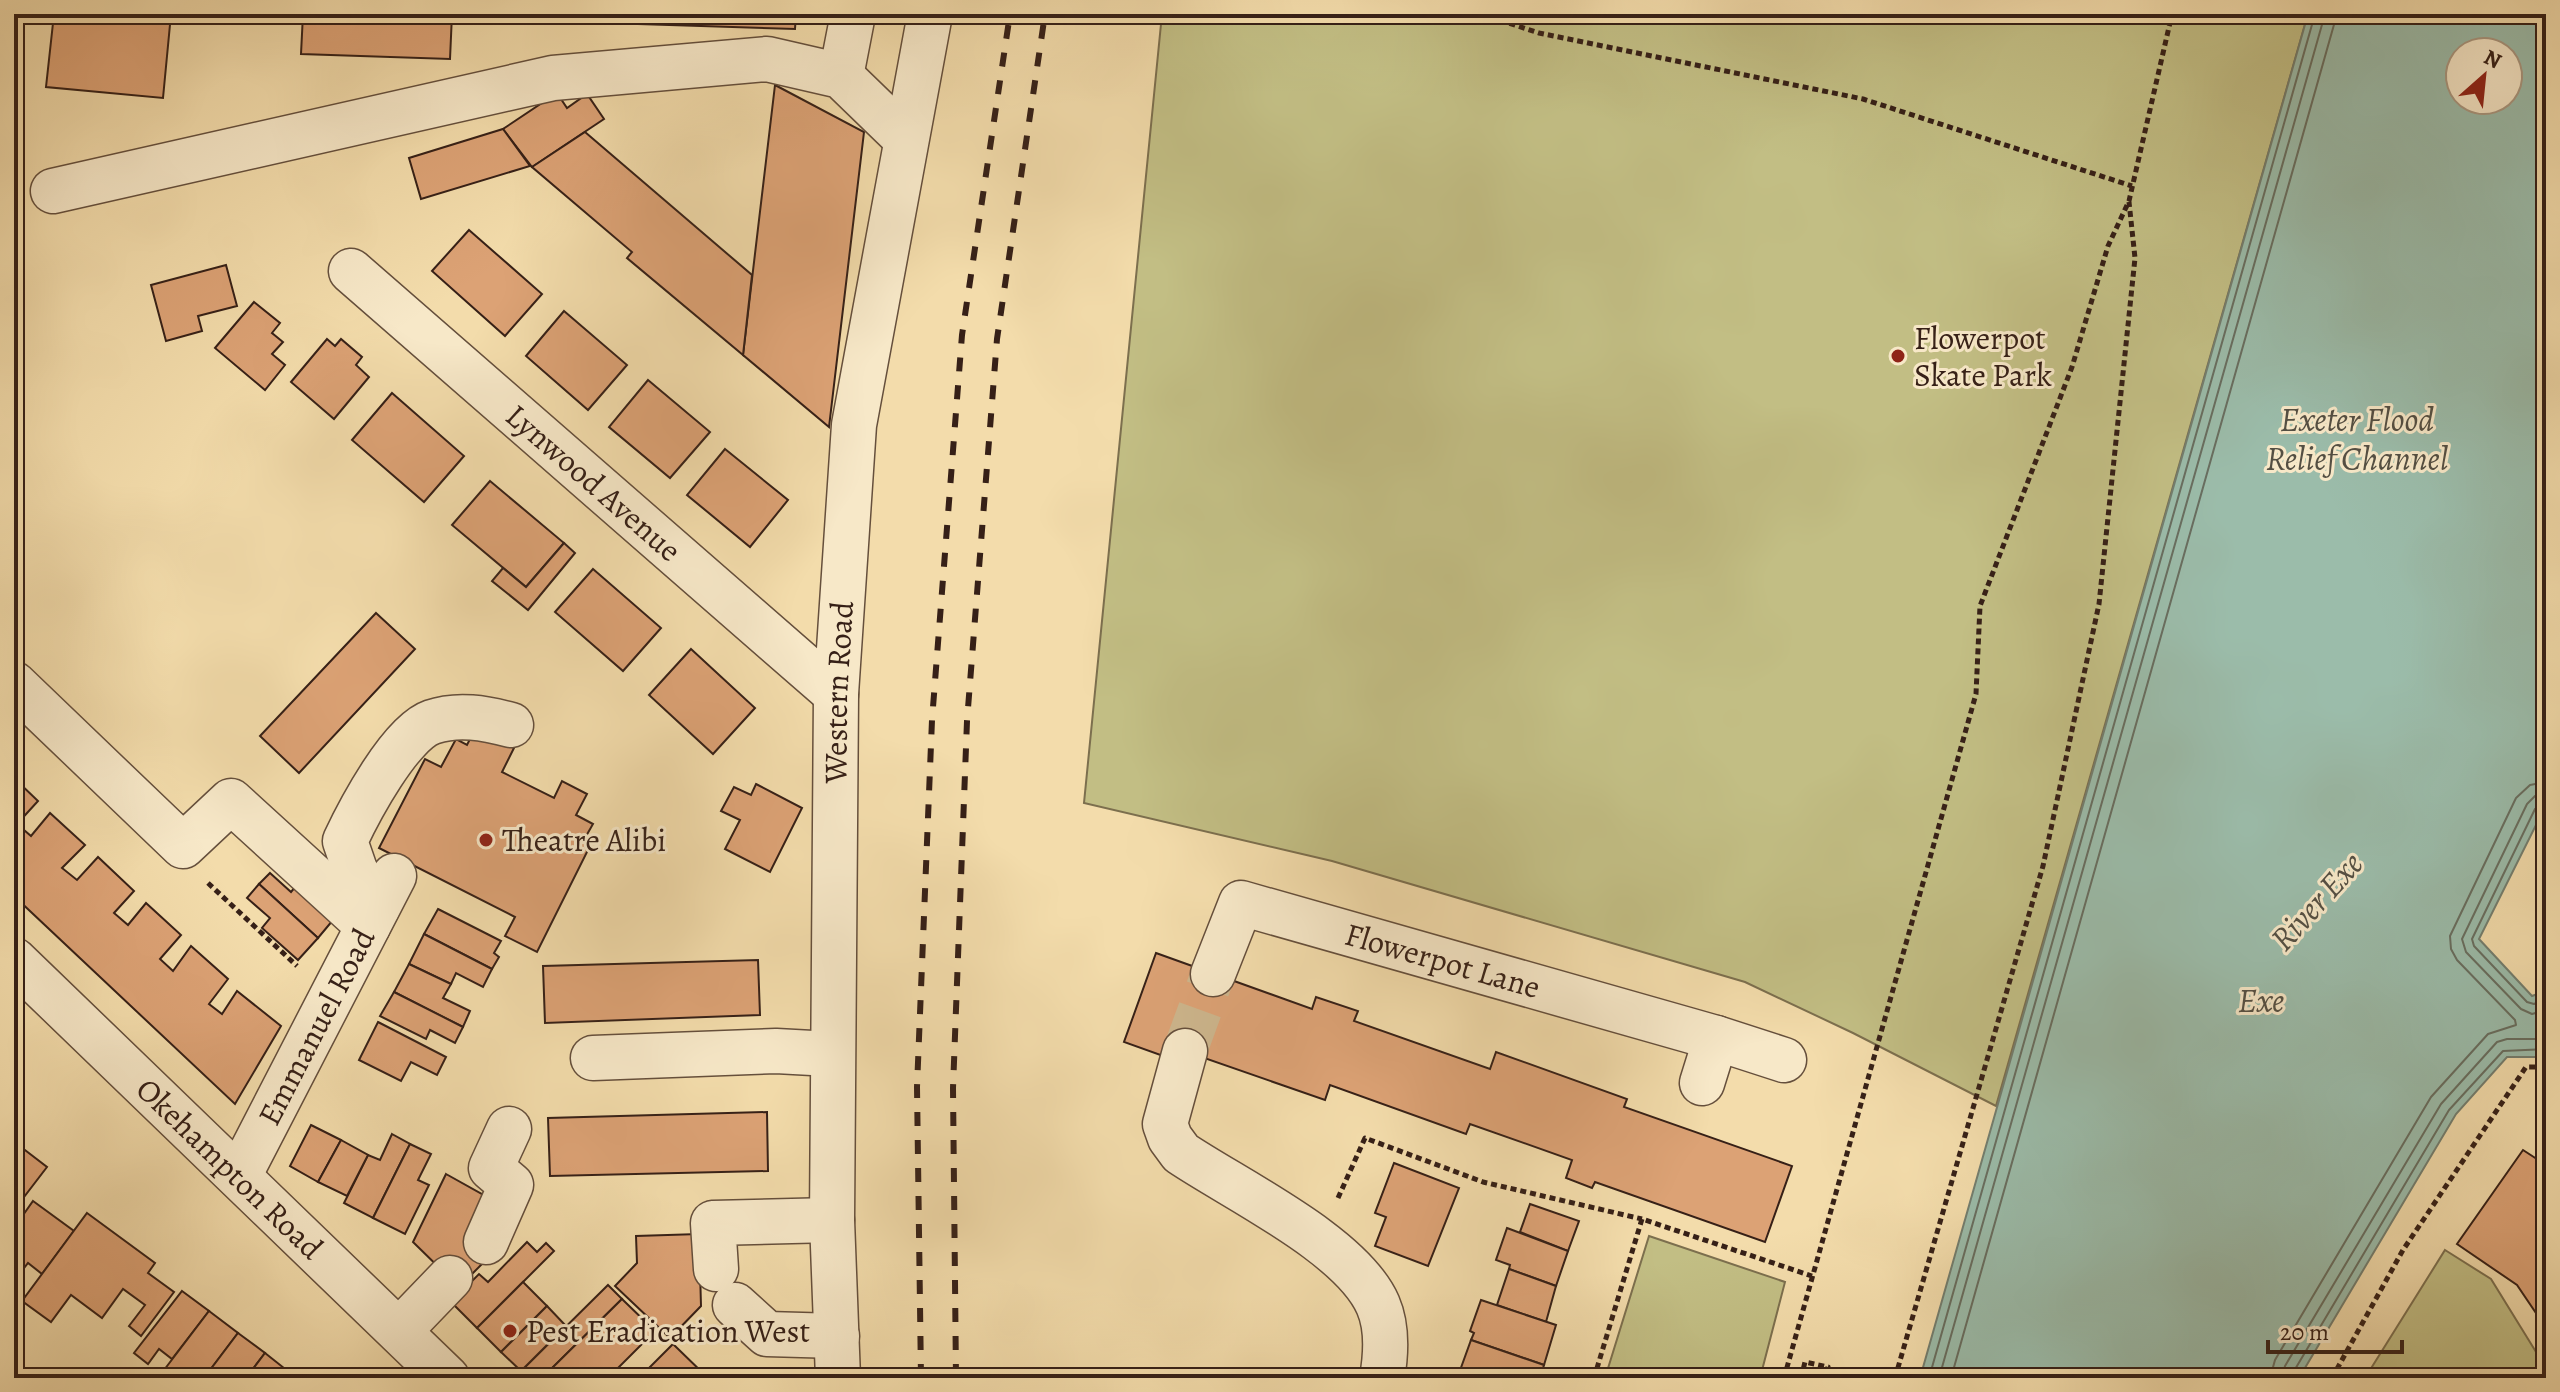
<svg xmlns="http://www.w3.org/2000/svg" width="2560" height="1392" viewBox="0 0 2560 1392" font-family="Alegreya,serif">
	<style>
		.green { fill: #c2be84; stroke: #7c6f4e; stroke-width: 2 }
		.water { fill: #9bbcaa; stroke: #737e6f; stroke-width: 2; fill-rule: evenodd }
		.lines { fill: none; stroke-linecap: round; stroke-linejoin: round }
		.shore { stroke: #686e60; stroke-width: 2 }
		.building { fill: #dca275; stroke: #362017; stroke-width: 2 }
		.minor-tunnel { stroke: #cdb68d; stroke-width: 44; stroke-dasharray: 44 22; stroke-linecap: butt }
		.minor-casing { stroke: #654f3c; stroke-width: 47 }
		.path { stroke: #362017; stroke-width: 5; stroke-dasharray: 6 4; stroke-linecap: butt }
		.minor { stroke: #f7e8c8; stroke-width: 44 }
		.rail { stroke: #362017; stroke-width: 6; stroke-dasharray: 14 14; stroke-linecap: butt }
		.poi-dot { fill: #8f2418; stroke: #f7e8c8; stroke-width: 3 }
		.labels { text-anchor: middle; stroke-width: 6; stroke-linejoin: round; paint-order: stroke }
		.poi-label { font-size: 32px; fill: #362017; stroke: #f7e8c8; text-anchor: start }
		.street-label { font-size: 32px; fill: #362017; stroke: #f7e8c8 }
		.water-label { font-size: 34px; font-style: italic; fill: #544f43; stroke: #f7e8c8 }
	</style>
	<rect width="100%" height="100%" fill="#f3dcab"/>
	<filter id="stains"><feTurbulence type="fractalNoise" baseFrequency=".0025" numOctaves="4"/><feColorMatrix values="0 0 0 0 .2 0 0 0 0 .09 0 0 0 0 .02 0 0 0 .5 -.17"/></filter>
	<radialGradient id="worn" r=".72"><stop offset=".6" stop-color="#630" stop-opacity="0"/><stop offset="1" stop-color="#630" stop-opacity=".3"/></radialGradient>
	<g class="green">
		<polygon points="1162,14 2308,14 1996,1106 1853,1033 1745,982 1332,861 1084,803"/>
		<polygon points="1649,1236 1785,1282 1760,1378 1605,1378"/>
		<polygon points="2445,1250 2491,1279 2546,1368 2546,1378 2365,1378"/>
	</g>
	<path class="water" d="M2308 14H2546V805L2479 939 2532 996 2546 991V1057H2507L2456 1114 2299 1378H1920ZM2460 52H2508V100H2460Z"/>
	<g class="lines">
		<g class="shore">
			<polyline points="2546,794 2535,796 2527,804 2462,939 2466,952 2521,1009 2532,1014 2546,1010"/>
			<polyline points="2546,804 2535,809 2472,939 2474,946 2527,1002 2534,1004 2546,999"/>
			<polyline points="1929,1378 2315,14"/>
			<polyline points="1939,1378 2325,14"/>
			<polyline points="1951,1378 2337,14"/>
			<polyline points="2270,1378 2275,1360 2431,1097 2488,1034 2516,1025 2515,1020 2457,960 2451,949 2450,936 2516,798 2530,785 2546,782"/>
			<polyline points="2282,1378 2285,1366 2441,1104 2497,1042 2507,1039 2546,1039"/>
			<polyline points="2292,1378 2294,1371 2449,1110 2503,1051 2546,1049"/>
		</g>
	</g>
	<g class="building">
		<polygon points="54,14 171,14 163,98 46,87"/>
		<polygon points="303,14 452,14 450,59 301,54"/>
		<polygon points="452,14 607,14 607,23 451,18"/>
		<polygon points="607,14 796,14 795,29 607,23"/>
		<polygon points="775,85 864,132 829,427 743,355"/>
		<polygon points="557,93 567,108 587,94 604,119 532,167 503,129"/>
		<polygon points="503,129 530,166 421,199 409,158"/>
		<polygon points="585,132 752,275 743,355 627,258 632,252 532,167"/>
		<polygon points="469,230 542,294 505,336 432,271"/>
		<polygon points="226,265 237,306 198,316 202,331 166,341 151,285"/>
		<polygon points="254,302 280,323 272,333 283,342 272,354 285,365 265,390 215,348"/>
		<polygon points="564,311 627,365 588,410 526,356"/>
		<polygon points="327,339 335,346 341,339 362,357 356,365 369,377 334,419 291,382"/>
		<polygon points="648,380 710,432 670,478 609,427"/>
		<polygon points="392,393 464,456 424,502 352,440"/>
		<polygon points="725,449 788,500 750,547 687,495"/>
		<polygon points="490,481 564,543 526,587 452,525"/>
		<polygon points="564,543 575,553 528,610 492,581 503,568 526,587"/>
		<polygon points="593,569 661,628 623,671 555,612"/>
		<polygon points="376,613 415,649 299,773 260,736"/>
		<polygon points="691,649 755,708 713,754 649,695"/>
		<polygon points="475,729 514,748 502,772 554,798 562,781 587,794 576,815 593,824 585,838 592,842 537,952 505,936 515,917 379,848 425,759 441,767 456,739 467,745"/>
		<polygon points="14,778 38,801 17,824 31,836 50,813 85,845 62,868 77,880 98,857 134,891 114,913 128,925 146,903 181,935 160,959 173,971 191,946 228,979 209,1004 222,1014 237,991 281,1026 235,1104 14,896"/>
		<polygon points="756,784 802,808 770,872 725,849 740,820 721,811 734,787 751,795"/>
		<polygon points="270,873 291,892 301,880 338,914 318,938 259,884"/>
		<polygon points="259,884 318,938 298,960 262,928 270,918 247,898"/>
		<polygon points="438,909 501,941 494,953 499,957 492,969 424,934"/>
		<polygon points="424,934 492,969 483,987 456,973 451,984 409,964"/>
		<polygon points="1156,953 1312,1009 1316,997 1358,1011 1354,1021 1490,1069 1496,1052 1627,1099 1624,1107 1792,1166 1765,1242 1595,1182 1592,1188 1566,1178 1572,1160 1470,1124 1466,1134 1330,1085 1325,1100 1170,1046 1166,1057 1124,1042"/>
		<polygon points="758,960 760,1015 545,1023 543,966"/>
		<polygon points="409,964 451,984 443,998 470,1011 463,1027 394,992"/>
		<polygon points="394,992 463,1027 455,1043 430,1030 426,1039 380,1016"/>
		<polygon points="378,1022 446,1057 437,1075 411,1062 401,1081 359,1060"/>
		<polygon points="767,1112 768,1171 550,1176 548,1118"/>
		<polygon points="311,1125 341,1140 318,1182 290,1166"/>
		<polygon points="392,1134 410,1144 373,1218 344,1203 368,1155 380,1160"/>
		<polygon points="341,1140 368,1155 347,1196 318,1182"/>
		<polygon points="410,1144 431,1154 418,1180 429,1185 405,1234 373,1218"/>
		<polygon points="21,1147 47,1167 14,1210 14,1156"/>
		<polygon points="2523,1150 2546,1165 2546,1328 2517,1285 2457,1244"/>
		<polygon points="1394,1163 1459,1188 1428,1266 1375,1246 1386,1217 1375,1213"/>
		<polygon points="446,1174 487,1197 495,1251 459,1287 413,1242"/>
		<polygon points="33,1201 74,1231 42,1274 28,1263 21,1272 14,1267 14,1228"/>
		<polygon points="1530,1204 1579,1221 1568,1251 1520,1232"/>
		<polygon points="87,1213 155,1263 148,1273 174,1292 141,1336 129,1326 145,1305 123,1289 102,1318 71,1295 51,1322 22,1301"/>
		<polygon points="1507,1228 1568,1251 1556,1286 1509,1269 1510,1265 1496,1260"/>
		<polygon points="699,1234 701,1306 670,1338 615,1286 637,1263 636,1236"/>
		<polygon points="527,1242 537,1252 546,1243 554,1251 477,1328 451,1302 479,1274 488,1282"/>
		<polygon points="1509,1269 1556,1286 1546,1322 1497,1305"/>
		<polygon points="523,1282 547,1306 501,1352 477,1328"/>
		<polygon points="608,1285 622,1299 542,1378 527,1378 521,1371"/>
		<polygon points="182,1291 209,1311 172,1359 159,1349 148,1364 134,1353"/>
		<polygon points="622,1299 655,1331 608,1378 542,1378"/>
		<polygon points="1481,1300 1556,1325 1544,1365 1471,1340 1474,1333 1470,1331"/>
		<polygon points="547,1306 566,1326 521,1371 501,1352"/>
		<polygon points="209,1311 238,1333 204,1378 198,1378 188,1371 182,1378 166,1378 161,1374"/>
		<polygon points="238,1333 265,1353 246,1378 204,1378"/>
		<polygon points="1471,1340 1544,1365 1540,1378 1458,1376"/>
		<polygon points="673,1344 708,1378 639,1378"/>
		<polygon points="265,1353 294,1376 292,1378 246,1378"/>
	</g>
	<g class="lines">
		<polyline class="minor-tunnel" points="1185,1051 1213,974"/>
		<g class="minor-casing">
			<g id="minor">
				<polyline points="841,76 853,14"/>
				<polyline points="53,191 553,78 767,59 841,76 905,138"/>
				<path id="s1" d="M351 271 836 694"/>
				<polyline points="14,684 183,846 231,801 368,926"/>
				<path d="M377 908 355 870 345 841C359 811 400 733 432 722 458 713 485 718 511 725"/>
				<path id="s2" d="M14 960 447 1378"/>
				<path id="s3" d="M1213 974 1241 903 1716 1038 1784 1060"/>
				<path d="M1185 1051 1165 1124 1170 1138 1181 1153C1236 1190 1352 1245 1378 1305 1388 1328 1386 1355 1382 1378"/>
				<polyline points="593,1058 776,1051 831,1054"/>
				<polyline points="1702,1083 1716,1038"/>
				<path id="s4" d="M239 1176 394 876"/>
				<polyline points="486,1242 511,1185 491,1168 509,1129"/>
				<polyline points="716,1269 713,1223 832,1220"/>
				<polyline points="735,1305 767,1334 837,1336"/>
				<polyline points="399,1331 450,1278"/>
				<path id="s5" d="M838 1378 832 1220 836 694 854 425 930 14"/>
			</g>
		</g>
		<g class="path">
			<polyline points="1481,14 1539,33 1863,99 2132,186"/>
			<polyline points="208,883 297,966"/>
			<polyline points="1338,1198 1365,1138 1483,1182 1642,1219"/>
			<polyline points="1594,1378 1642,1219 1812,1276"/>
			<polyline points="1784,1378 1976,694 1980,606 2072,367 2108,246 2129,201 2172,14"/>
			<polyline points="1801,1378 1805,1362 1828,1367 1825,1378"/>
			<polyline points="1895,1378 2043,866 2099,604 2135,258 2129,202"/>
			<polyline points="2332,1378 2403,1250 2526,1067 2546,1067"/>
		</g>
		<use href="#minor" class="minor"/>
		<g class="rail">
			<polyline points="921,1378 917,1087 932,720 962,335 1010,14"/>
			<polyline points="956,1378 953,1088 967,721 997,339 1045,14"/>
		</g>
	</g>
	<g class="poi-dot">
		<circle cx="1898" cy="356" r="8"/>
		<circle cx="486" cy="840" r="8"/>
		<circle cx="510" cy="1331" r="8"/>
	</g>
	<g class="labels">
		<g class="poi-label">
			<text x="1914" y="349">Flowerpot<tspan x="1914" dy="37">Skate Park</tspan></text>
			<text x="502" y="851">Theatre Alibi</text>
			<text x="526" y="1342">Pest Eradication West</text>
		</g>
		<g class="street-label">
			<text dy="11" stroke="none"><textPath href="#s1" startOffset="322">Lynwood Avenue</textPath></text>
			<text dy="11" stroke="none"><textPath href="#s5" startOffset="686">Western Road</textPath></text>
			<text dy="11" stroke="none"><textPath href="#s3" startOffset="286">Flowerpot Lane</textPath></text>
			<text dy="11" stroke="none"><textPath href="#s4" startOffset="168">Emmanuel Road</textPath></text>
			<text dy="11" stroke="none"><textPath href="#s2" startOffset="300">Okehampton Road</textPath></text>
		</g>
		<g class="water-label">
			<text x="2357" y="431">Exeter Flood<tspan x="2357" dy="39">Relief Channel</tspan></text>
			<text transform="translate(2316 901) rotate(-48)" y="12">River Exe</text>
			<text x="2261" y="1012">Exe</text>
		</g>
	</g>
	<rect width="2560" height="1392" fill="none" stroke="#f3dcab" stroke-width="48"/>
	<rect x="16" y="16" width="2528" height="1360" fill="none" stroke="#362017" stroke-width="4"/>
	<rect x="24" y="24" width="2512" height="1344" fill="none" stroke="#362017" stroke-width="2"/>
	<g transform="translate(2484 76) rotate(27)"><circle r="38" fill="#f7e8c8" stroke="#aa9881" stroke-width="2"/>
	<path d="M0-6L14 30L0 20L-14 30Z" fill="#8f2418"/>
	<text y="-12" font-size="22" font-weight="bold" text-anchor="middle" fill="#362017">N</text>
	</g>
	<path d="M2268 1340v12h134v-12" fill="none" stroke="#362017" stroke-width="4"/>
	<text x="2280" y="1340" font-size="24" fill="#362017" stroke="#f7e8c8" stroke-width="6" paint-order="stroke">20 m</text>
	<rect width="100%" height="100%" filter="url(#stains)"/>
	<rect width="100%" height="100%" fill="url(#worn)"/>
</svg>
